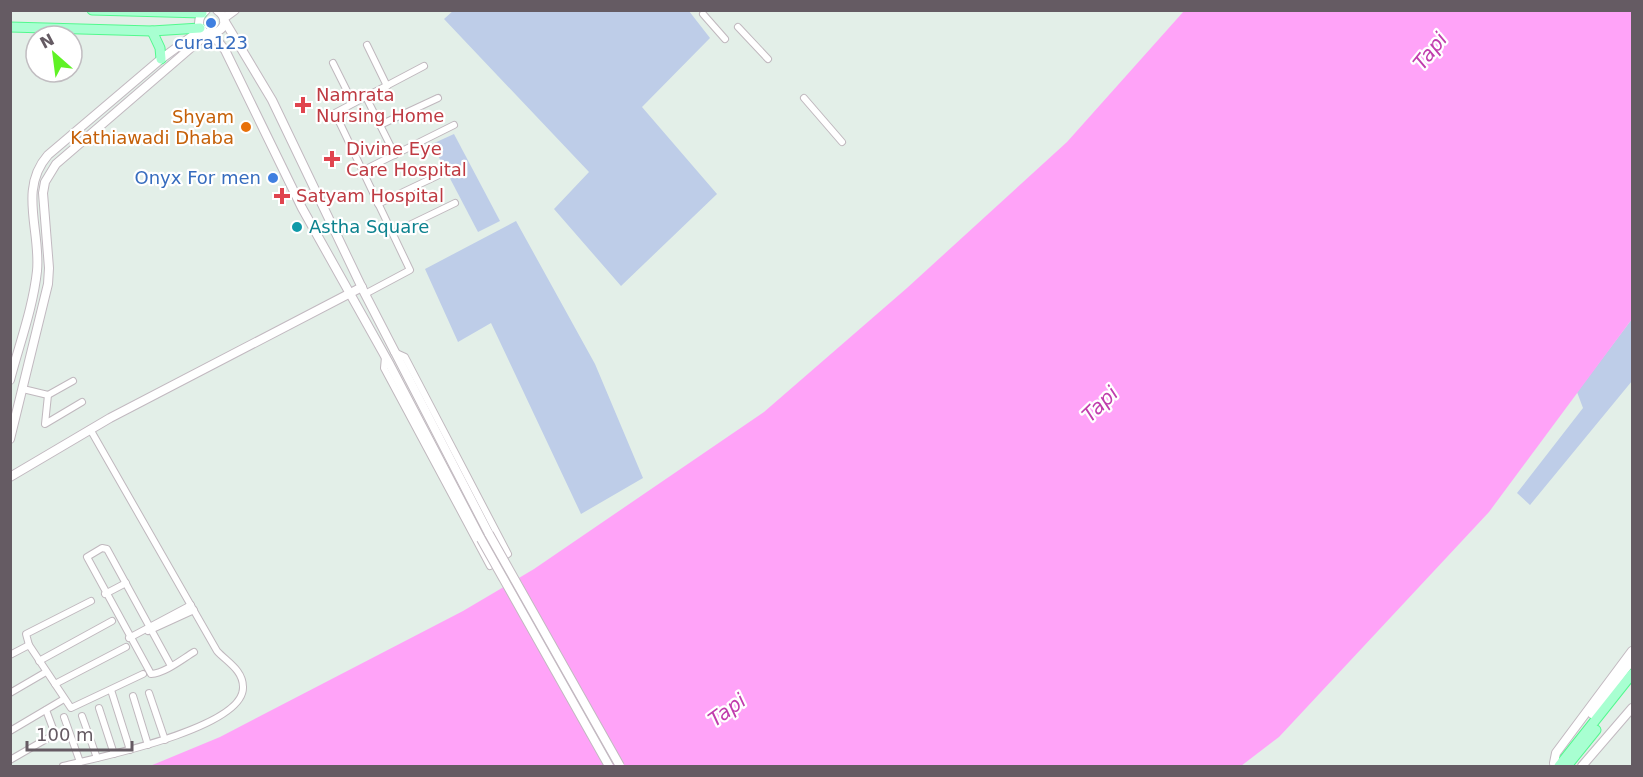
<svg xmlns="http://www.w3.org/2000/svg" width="1643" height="777" viewBox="0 0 1643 777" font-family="'DejaVu Sans',sans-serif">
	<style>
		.green { fill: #becde8 }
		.water { fill: #ffa3f8 }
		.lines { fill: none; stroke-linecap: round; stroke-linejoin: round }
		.street-casing { stroke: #c0b8be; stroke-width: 8 }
		.secondary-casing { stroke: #c2b9c0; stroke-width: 10 }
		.primary-casing { stroke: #52f98e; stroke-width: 11 }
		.street { stroke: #fff; stroke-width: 6 }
		.secondary { stroke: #fff; stroke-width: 8 }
		.primary { stroke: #a8ffd1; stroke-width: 9 }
		.secondary-bridge-casing { stroke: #c2b9c0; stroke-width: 10; stroke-linecap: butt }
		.secondary-bridge { stroke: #fff; stroke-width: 8 }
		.shop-dot { fill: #3f7fe0; stroke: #fff; stroke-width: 2 }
		.health-dot { fill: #e0444e; stroke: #fff; stroke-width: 2 }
		.food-dot { fill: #e8710a; stroke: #fff; stroke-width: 2 }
		.culture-dot { fill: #0f9aa8; stroke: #fff; stroke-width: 2 }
		.labels { text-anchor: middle; stroke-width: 4.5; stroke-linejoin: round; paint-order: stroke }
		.shop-label { font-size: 18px; fill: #366cbe; stroke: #fff }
		.health-label { font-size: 18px; fill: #be3a42; stroke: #fff; text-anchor: start }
		.food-label { font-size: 18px; fill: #c56008; stroke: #fff; text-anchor: end }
		.culture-label { font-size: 18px; fill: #0d838f; stroke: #fff; text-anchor: start }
		.water-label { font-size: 20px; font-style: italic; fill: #c03cac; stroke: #fff }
	</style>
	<rect width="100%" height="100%" fill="#e3efe8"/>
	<g class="green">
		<polygon points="454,10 689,11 710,38 642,107 717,194 621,286 554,209 589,172 444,19"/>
		<polygon points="454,134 500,221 478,232 432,144"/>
		<polygon points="516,221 595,364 643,478 581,514 491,323 458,342 425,269"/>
		<polygon points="1632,319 1632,381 1530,505 1517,493 1583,408 1577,392"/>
	</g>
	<polygon class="water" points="1184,11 1632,11 1632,319 1489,512 1279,737 1241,766 150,766 220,737 463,611 534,569 764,412 907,288 1067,142"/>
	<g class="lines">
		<g class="street-casing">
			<g id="street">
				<polyline points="703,14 725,39"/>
				<polyline points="738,27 768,59"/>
				<polyline points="367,45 387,86"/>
				<polyline points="333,63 353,103"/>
				<polyline points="366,97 395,155"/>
				<polyline points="804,98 842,142"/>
				<polyline points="380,125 438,98"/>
				<polyline points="362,171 454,125"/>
				<polyline points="378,204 441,174"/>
				<polyline points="393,233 455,203"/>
				<polyline points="365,294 410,270 335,113 424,66"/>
				<polyline points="385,357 384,368 490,566 508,554 405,357 394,352"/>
				<polyline points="23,389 48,395 45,424 82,402"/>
				<polyline points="48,395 73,381"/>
				<polyline points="105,594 126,583"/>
				<polyline points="148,631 194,610"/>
				<polyline points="129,638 191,605"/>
				<polyline points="29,645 26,634 91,601"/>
				<polyline points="10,655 29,645 71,708 143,674"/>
				<polyline points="39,661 112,621"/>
				<path d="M171 666 107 549 102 548 87 557 151 674C165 673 181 660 194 652"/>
				<polyline points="55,684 126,647"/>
				<polyline points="111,690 130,750"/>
				<polyline points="10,693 46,672"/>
				<polyline points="149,693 165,740"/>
				<polyline points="133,696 148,745"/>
				<polyline points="99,708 114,754"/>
				<polyline points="82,716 97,758"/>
				<polyline points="64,717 80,762"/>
				<polyline points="10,731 64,699"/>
				<polyline points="10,760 55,734 46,710"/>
				<path d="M63 766C97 758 245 728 243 687 243 670 227 662 217 651L90 429"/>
			</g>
		</g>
		<g class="secondary-casing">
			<g id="secondary">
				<path d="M206 10C202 14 199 17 199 23 202 46 240 27 217 10"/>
				<polyline points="224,18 235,10"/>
				<polyline points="224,20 272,100 365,294 489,534"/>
				<polyline points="212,34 225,50 302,208 390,365 481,539"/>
				<path d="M10 380C19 345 33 308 37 271 41 231 18 189 48 155L161 59 202 29"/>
				<polyline points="10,439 48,284 49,268 43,193 45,182 56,164 208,33"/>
				<polyline points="10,477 110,418 362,287"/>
				<polyline points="1592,714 1632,660"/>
				<polyline points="1554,763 1556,753 1632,651"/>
				<polyline points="1582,766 1632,708"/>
			</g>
		</g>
		<g class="primary-casing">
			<g id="primary">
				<polyline points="92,10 202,13"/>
				<polyline points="10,27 152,31 200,28"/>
				<polyline points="152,31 160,48 161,59"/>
				<polyline points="1559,766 1632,674"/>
				<polyline points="1567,766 1596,730"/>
			</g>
		</g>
		<use href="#street" class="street"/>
		<use href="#secondary" class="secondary"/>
		<use href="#primary" class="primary"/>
		<g class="secondary-bridge-casing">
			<g id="secondary-bridge">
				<polyline points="489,534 620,766"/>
				<polyline points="481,539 609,766"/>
			</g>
		</g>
		<use href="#secondary-bridge" class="secondary-bridge"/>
	</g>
	<g class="shop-dot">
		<circle cx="211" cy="23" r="6"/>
		<circle cx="273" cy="178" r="6"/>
	</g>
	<g class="health-dot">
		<path d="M300 96h6v6h6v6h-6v6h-6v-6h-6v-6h6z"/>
		<path d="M329 150h6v6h6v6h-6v6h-6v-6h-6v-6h6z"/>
		<path d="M279 187h6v6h6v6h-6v6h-6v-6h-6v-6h6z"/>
	</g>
	<circle class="food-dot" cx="246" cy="127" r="6"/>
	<circle class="culture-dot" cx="297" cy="227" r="6"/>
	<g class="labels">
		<g class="shop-label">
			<text x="211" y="49">cura123</text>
			<text x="261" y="184" text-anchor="end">Onyx For men</text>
		</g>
		<g class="health-label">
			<text x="316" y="101">Namrata<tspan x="316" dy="21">Nursing Home</tspan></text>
			<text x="346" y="155">Divine Eye<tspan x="346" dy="21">Care Hospital</tspan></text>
			<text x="296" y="202">Satyam Hospital</text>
		</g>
		<g class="food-label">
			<text x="234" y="123">Shyam<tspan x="234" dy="21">Kathiawadi Dhaba</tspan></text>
		</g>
		<g class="culture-label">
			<text x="309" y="233">Astha Square</text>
		</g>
		<g class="water-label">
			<text transform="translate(1430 51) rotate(-51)" y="7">Tapi</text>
			<text transform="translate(1100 404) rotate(-44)" y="7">Tapi</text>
			<text transform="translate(727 710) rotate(-36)" y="7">Tapi</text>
		</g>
	</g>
	<rect width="1643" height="777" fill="none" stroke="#655b63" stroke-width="24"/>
	<g transform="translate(54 54) rotate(332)"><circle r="28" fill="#ffffff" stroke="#c1bdc1" stroke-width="1.5"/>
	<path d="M0-4.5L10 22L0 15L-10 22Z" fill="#5ff225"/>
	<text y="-9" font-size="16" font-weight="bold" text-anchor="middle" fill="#655b63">N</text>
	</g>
	<path d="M27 741v9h105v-9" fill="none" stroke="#655b63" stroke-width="3"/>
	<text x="36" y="741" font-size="18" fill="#655b63" stroke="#ffffff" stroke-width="4.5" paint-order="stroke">100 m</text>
</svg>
